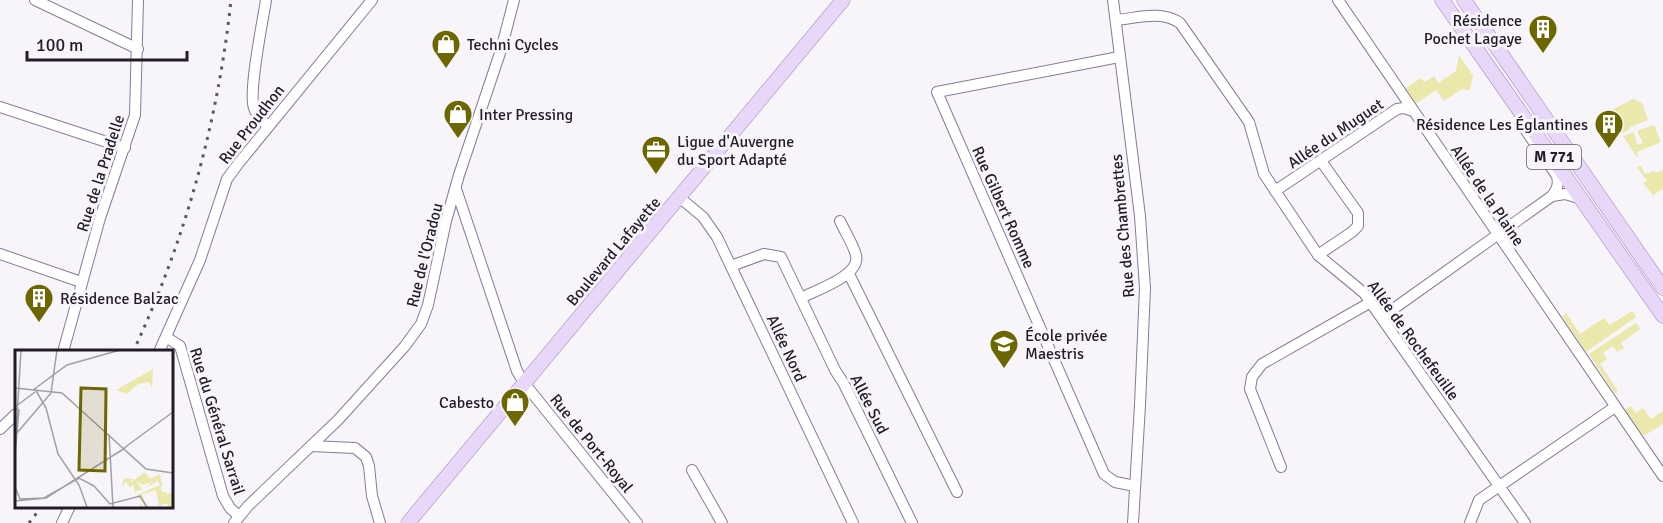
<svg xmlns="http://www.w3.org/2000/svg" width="1663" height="523" viewBox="0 0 1663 523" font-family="Signika,sans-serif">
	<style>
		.green { fill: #eae8aa }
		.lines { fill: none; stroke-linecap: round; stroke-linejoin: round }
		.minor-casing { stroke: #897a96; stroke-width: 12 }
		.major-casing { stroke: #9a84ae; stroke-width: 15 }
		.minor { stroke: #fff; stroke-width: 10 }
		.major { stroke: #e9d7fa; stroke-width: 14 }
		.rail { stroke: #5c5761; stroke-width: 3; stroke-dasharray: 3 6; stroke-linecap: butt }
		.labels { text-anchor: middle; stroke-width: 6; stroke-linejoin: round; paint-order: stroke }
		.shield { fill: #f7f4fa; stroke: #625d67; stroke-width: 1.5 }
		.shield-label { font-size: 15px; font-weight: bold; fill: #221c28 }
		.poi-label { font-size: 16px; fill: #221c28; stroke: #f7f4fa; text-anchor: start }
		.street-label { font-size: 16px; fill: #221c28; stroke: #f7f4fa }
		.inset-road { fill: none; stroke: #a29ea6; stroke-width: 1.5 }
		.view { fill: #6c6700; fill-opacity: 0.15; stroke: #6c6700; stroke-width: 3 }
		.inset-edge { fill: none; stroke: #221c28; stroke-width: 3 }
	</style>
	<rect width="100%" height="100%" fill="#f7f4fa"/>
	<g class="green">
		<polygon points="1459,55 1473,76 1470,90 1462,89 1444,101 1436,90 1414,105 1404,89 1421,78 1425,82 1434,76 1438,83 1456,71"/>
		<polygon points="1633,99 1642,103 1648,120 1630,127 1629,130 1621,133 1608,112"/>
		<polygon points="1654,125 1661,142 1637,152 1638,159 1623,136 1634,132 1637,145 1643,143 1637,131"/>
		<polygon points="1641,166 1645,174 1654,171 1656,173 1663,170 1663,189 1653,195 1643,183 1647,181 1637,167"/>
		<polygon points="1632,311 1636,317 1586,352 1562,316 1566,313 1580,334 1604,318 1610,325"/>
		<polygon points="1636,323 1640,329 1621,343 1624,348 1617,352 1613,346 1603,353 1607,359 1600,364 1618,391 1615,394 1589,354"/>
		<polygon points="1631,406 1636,413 1643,408 1651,419 1663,411 1663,424 1645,435 1642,434 1625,410"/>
	</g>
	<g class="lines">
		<g class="minor-casing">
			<g id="minor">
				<polyline points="35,0 138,49"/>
				<path d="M266 0C263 20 248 92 254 108 256 115 263 121 268 127"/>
				<polyline points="1113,0 1140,216 1145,288 1140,405 1133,523"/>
				<polyline points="1338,0 1663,476"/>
				<path d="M1116 20C1138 18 1161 10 1180 23L1249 122 1264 174 1318 255 1364 293 1525 523"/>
				<polyline points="1119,57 937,92 1104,474 1115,482 1135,486"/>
				<polyline points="0,107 125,148"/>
				<polyline points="456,189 517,371 524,383 637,523"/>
				<polyline points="1275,191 1397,109 1404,108 1413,111"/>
				<polyline points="1552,196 1565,194 1582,199"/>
				<polyline points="679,197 703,217 717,237 853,523"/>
				<polyline points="0,254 81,282"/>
				<polyline points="1318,255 1352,232 1358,226 1358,213 1321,161"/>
				<polyline points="731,266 764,254 781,257 835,370 844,384 912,523"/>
				<polyline points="849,274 957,492"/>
				<path d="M801 298C816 290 861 276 856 255 853 244 845 232 840 221"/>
				<path d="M1382 317 1552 196C1557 189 1559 185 1557 176L1520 122"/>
				<polyline points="166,337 180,346 223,496 230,508 239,516"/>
				<polyline points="63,352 100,218 135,115 138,0"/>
				<polyline points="159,352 200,260 227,179 238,164 372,0"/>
				<polyline points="0,429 16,414"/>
				<polyline points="311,446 355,448 366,457 369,466 372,496 380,523"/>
				<polyline points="1281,467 1250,389 1252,377 1262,364 1371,302"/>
				<polyline points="692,470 722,523"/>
				<polyline points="62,523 70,506"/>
				<polyline points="234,523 248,506 338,420 405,346 421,324 428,305 446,221 459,175 501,50 514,0"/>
				<polyline points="1470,523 1479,500 1615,407"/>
			</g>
		</g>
		<g class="major-casing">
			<g id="major">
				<polyline points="1442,0 1663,316"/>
				<polyline points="1464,0 1663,288"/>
				<polyline points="408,523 843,0"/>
			</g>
		</g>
		<use href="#minor" class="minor"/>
		<use href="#major" class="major"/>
		<g class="rail">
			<path d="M133 352C185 241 218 122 231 0"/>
			<polyline points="29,523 42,506"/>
		</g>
	</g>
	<defs>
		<g id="building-pin" transform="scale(1.5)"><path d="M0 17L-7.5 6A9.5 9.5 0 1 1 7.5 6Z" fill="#6c6700" stroke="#f7f4fa"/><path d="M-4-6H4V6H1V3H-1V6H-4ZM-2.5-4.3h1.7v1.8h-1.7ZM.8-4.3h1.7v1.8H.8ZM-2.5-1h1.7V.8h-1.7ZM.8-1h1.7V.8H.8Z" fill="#fff"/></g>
		<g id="shop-pin" transform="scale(1.5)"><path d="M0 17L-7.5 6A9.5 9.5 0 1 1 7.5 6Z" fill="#6c6700" stroke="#f7f4fa"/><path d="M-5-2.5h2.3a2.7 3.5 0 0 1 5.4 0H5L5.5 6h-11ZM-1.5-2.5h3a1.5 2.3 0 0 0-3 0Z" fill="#fff"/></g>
		<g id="office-pin" transform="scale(1.5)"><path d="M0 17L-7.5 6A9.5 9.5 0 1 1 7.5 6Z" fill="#6c6700" stroke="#f7f4fa"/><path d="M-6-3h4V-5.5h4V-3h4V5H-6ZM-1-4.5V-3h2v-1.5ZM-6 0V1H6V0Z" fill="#fff"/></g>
		<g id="school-pin" transform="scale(1.5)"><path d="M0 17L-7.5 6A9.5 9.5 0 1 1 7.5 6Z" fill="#6c6700" stroke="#f7f4fa"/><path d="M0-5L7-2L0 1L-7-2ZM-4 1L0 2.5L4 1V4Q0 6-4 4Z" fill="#fff"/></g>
	</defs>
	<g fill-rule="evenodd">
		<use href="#building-pin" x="1543" y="29"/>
		<use href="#shop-pin" x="446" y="44"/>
		<use href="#shop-pin" x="458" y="114"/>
		<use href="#building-pin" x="1609" y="124"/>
		<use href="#office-pin" x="656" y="150"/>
		<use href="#building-pin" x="39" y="298"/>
		<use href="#school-pin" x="1004" y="344"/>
		<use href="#shop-pin" x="515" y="402"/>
	</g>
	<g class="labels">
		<rect class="shield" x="1527" y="145" width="54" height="24" rx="4.5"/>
		<g class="shield-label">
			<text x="1554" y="162">M 771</text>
		</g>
		<g class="poi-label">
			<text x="1522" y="26" text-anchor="end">Résidence<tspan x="1522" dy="18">Pochet Lagaye</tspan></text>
			<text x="467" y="50">Techni Cycles</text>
			<text x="479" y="120">Inter Pressing</text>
			<text x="1588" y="130" text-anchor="end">Résidence Les Églantines</text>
			<text x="677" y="147">Ligue d'Auvergne<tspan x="677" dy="18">du Sport Adapté</tspan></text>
			<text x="60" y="304">Résidence Balzac</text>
			<text x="1025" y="341">École privée<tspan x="1025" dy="18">Maestris</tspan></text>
			<text x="494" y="408" text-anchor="end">Cabesto</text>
		</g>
		<g class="street-label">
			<text transform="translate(251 124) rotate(-52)" y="6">Rue Proudhon</text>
			<text transform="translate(1335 133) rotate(-34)" y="6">Allée du Muguet</text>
			<text transform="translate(100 173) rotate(-72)" y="6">Rue de la Pradelle</text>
			<text transform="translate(1488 195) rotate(56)" y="6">Allée de la Plaine</text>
			<text transform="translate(1004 207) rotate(66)" y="6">Rue Gilbert Romme</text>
			<text transform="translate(1122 226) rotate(-95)" y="6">Rue des Chambrettes</text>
			<text transform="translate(613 251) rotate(-50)" y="6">Boulevard Lafayette</text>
			<text transform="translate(424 255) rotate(-76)" y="6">Rue de l'Oradou</text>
			<text transform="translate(1414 340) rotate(54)" y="6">Allée de Rochefeuille</text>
			<text transform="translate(787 348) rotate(65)" y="6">Allée Nord</text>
			<text transform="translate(870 404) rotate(63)" y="6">Allée Sud</text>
			<text transform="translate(218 421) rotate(73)" y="6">Rue du Général Sarrail</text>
			<text transform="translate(592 443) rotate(51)" y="6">Rue de Port-Royal</text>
		</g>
	</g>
	<g transform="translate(15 350)">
		<rect width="158" height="158" fill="#f7f4fa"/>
		<path d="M138 19 137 38 134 32 123 34 112 44 101 40ZM130 122 135 129 145 124 147 135 153 131 146 136 147 142H152L150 145 157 142V157H153L152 153 144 156 141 140 127 144 132 157H125V153L127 156H130L122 145 145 135 142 130 140 133 129 138 139 131 127 135 121 131 127 139 120 142 118 134 115 138 111 132 107 137 109 128 118 129 113 134Z" fill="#eae8aa"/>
		<path class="inset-road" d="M0 38 47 43 131 119 158 123M20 39 31 58 43 104 64 135 72 157M18 40 52 15 105 0M0 57 20 42M0 58 4 60 0 105M2 83 36 43 42 0M94 84 98 157M109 98 158 62M0 101 6 0M79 136 95 154 125 146 132 157M0 137 5 149 29 148 64 128 79 136M0 151 31 148 110 98"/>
		<path class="view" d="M66 38 91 39 90 121 64 120Z"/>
		<rect width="158" height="158" class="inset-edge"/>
	</g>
	<path d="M27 51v9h160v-9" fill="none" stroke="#221c28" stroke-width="3"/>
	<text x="36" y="51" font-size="18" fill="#221c28" stroke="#f7f4fa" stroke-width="4.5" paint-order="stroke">100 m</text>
</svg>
